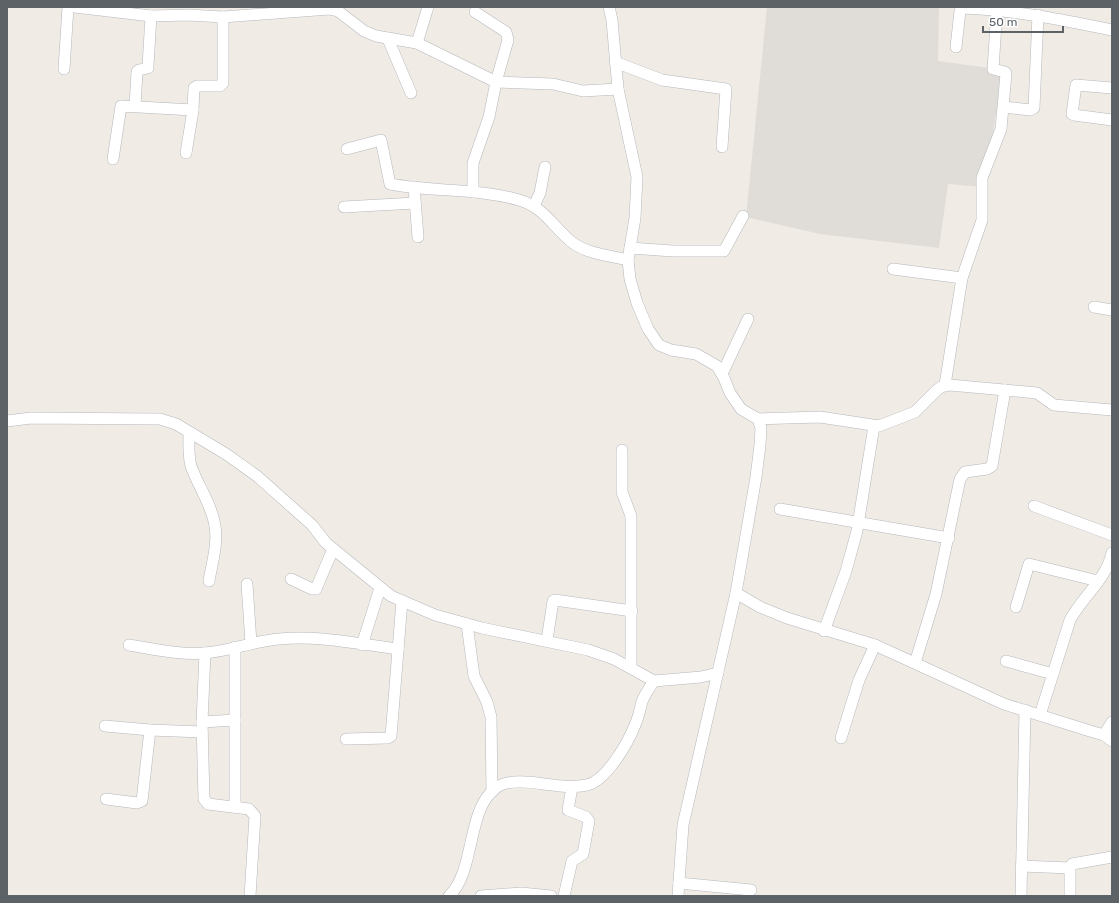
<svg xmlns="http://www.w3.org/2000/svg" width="1119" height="903" viewBox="0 0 1119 903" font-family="Rubik,sans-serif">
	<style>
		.industrial { fill: #e0ddd8 }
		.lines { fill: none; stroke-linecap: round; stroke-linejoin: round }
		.minor-casing { stroke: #b5b8bc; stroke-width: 12 }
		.minor { stroke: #fff; stroke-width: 11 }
	</style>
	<rect width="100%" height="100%" fill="#f0ebe4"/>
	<polygon class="industrial" points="767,7 939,7 938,61 1004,70 983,187 948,184 939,248 820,234 746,217"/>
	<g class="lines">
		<g class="minor-casing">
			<g id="minor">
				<polyline points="75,7 151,16 188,15 223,17 329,9 338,11 364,31 376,36 417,43 496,82 553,84 583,91 618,89"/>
				<polyline points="609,7 612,20 618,89 637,177 635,218 628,260 630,279 637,303 648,329 659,345 671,350 696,354 717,366 724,378 730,393 741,409 758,419 761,428 760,445 756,477 736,593 683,825 678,896"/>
				<polyline points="388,39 411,93"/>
				<polyline points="417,43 428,7"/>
				<path d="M956 47 960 11 964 8C1014 10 1063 20 1112 30"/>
				<polyline points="615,62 662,80 726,89 722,147"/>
				<polyline points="64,69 68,7"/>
				<polyline points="1112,88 1076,85 1072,114 1074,115 1112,120"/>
				<polyline points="135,106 137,72 139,70 148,68 148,66 151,16"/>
				<polyline points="1004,107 1030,110 1034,108 1038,15"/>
				<path d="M347 149 381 140 390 184C432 192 477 188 519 200 546 208 553 228 573 243 588 254 611 256 628 260"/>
				<polyline points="186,153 193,110 194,88 197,86 220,86 223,83 223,17"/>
				<polyline points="113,159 121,106 193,110"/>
				<polyline points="414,187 418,237"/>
				<polyline points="473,192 473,163 489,117 496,82 508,40 506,32 475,12"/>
				<polyline points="534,206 540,193 545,167"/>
				<polyline points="344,207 415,203"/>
				<polyline points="630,248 673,251 724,251 743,216"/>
				<polyline points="893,269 962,278"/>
				<polyline points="1094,307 1112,310"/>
				<polyline points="722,374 748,319"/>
				<polyline points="945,385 962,278 982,220 982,178 1001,129 1006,74 1005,72 993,69 997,9"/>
				<polyline points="758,419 820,417 879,426 915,412 937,390 941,387 950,385 1037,393 1054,405 1112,410"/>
				<polyline points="7,421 31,418 160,419 176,424 226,454 257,476 312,525 326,543 391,596 435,615 482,628 588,650 614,659 654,681 701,677 718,673"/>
				<path d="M189 432C189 443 188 455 191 466 198 486 212 505 215 526 218 544 212 563 209 581"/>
				<polyline points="622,450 622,492 631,516 631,667"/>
				<polyline points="1034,506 1112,535"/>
				<polyline points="780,509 949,538"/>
				<polyline points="291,579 312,589 316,589 333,549"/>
				<polyline points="247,584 251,643"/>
				<polyline points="736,593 760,607 787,618 875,645 1004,704 1090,731 1104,735 1112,741"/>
				<polyline points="1016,607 1029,564 1098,581"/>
				<polyline points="467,624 474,676 487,702 491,717 492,792"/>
				<polyline points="824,631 846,571 857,531 874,426"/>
				<polyline points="547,640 553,601 555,600 632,611"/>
				<path d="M129 645C154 649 179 655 205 653 230 651 254 641 279 639 319 635 359 644 398 649"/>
				<polyline points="362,645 380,588"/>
				<polyline points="235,647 235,807"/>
				<polyline points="205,653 202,722 204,799 208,804 249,809 255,816 250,896"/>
				<polyline points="1006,661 1053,674"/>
				<polyline points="915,663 936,594 960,479 965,472 987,469 992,466 1005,390"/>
				<path d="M1040 715 1070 620C1082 597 1106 580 1112 553"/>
				<polyline points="202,722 235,720"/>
				<polyline points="105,726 150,730 202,732"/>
				<polyline points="1104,735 1112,722"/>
				<polyline points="841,738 859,680 875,645"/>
				<polyline points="346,739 388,738 391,736 402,601"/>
				<polyline points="106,799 137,803 142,801 150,730"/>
				<polyline points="1021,866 1070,868"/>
				<polyline points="679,883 751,890"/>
				<path d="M449 896C476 871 466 808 497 787 509 779 531 782 544 784 559 786 572 788 587 785 606 781 628 743 635 725 639 717 640 707 643 699 646 693 650 687 654 681"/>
				<polyline points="481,896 521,893 551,896"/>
				<polyline points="564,896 572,861 583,854 589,821 586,817 568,810 572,787"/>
				<polyline points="1021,896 1025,710"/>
				<polyline points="1070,896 1070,868 1072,864 1112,857"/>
			</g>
		</g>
		<use href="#minor" class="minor"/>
	</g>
	<rect width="1119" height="903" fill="none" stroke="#5c6266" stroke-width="16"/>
	<path d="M983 26v6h80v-6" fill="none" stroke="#5c6266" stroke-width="2"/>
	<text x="989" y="26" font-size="12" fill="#5c6266" stroke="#ffffff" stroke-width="3" paint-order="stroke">50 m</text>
</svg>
